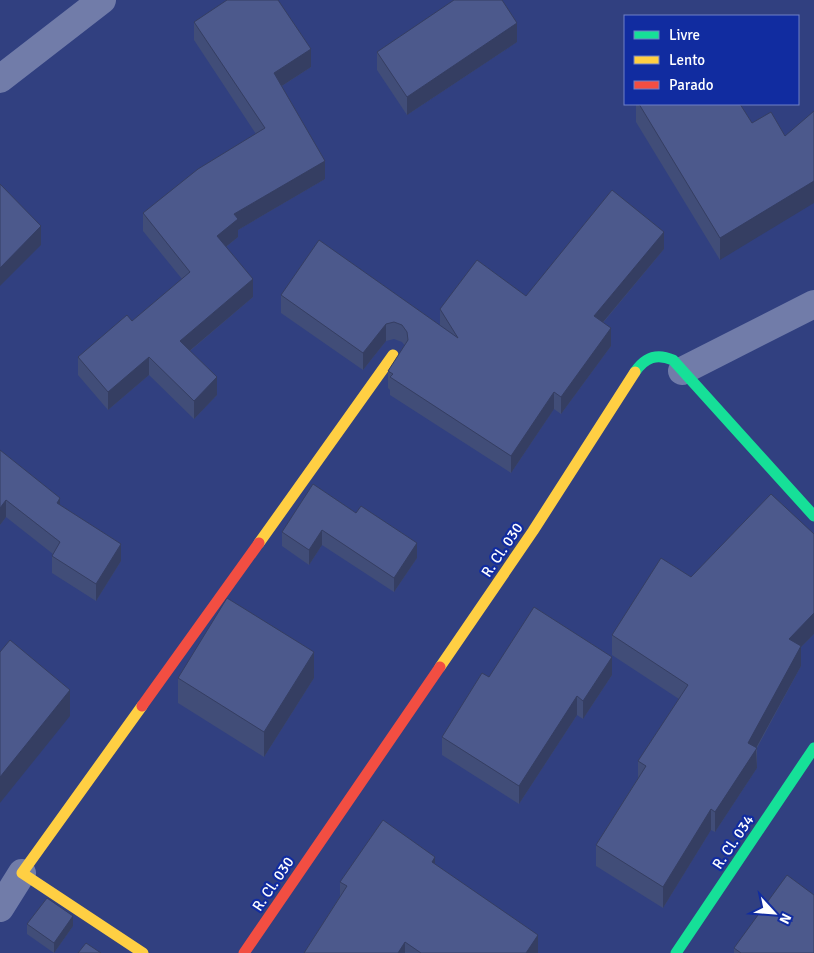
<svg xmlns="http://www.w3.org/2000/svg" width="814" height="953" viewBox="0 0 814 953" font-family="Signika,sans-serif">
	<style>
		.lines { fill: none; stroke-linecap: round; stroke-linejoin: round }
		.street { stroke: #717ca9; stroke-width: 28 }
		.fast { stroke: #16e098; stroke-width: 11 }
		.slow { stroke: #ffcf43; stroke-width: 11 }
		.jam { stroke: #f24e42; stroke-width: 11 }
		.wall { fill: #414d78 }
		.shaded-wall { fill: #353e62 }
		.building { fill: #4c598c; stroke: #353e62 }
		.labels { text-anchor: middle; stroke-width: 4.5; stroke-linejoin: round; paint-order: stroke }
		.street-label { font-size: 15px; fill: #fff; stroke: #112ca0 }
	</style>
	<rect width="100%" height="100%" fill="#314080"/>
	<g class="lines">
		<g class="street">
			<polyline points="0,79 102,0"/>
			<polyline points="682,371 814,304"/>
			<polyline points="0,908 22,873"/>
		</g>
		<g class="fast">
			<path d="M635 372C645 357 657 353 673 360L814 516"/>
			<polyline points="676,953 814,748"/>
		</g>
		<g class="slow">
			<polyline points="259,543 393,355"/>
			<polyline points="440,667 533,531 635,372"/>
			<polyline points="142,706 22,873 143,953"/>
		</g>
		<g class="jam">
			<polyline points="142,706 259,543"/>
			<polyline points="244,953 440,667"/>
		</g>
	</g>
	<g class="wall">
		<polygon points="194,22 311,67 282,86 325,179 238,230 238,237 226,247 253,297 190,351 217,395 194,419 149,375 108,410 78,375 78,357 132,321 182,279 143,231 143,213 256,134 194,40"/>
		<polygon points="517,42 407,115 377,70 377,52"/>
		<polygon points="636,104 740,104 720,260 636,122"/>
		<polygon points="664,249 603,323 611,346 561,414 554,409 511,473 390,395 390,390 388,388 388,371 405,346 402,342 394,339 386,341 363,370 281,313 281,295 440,326 440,309 526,296"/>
		<polygon points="0,450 121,561 96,601 52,573 52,556 53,554 6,517 0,525"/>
		<polygon points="313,484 417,558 394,592 322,545 309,565 282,546 282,532"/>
		<polygon points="814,534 814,634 801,647 801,666 757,748 757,768 715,832 711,830 663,908 596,866 596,845 638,778 638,761 679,699 612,655 612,635"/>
		<polygon points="612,675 583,719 577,715 519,804 442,755 442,737 489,677"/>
		<polygon points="178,678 314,678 264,757 178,703"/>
		<polygon points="435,864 538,953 304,953 340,896 340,882"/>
		<polygon points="27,924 73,926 54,953 27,934"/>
		<polygon points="734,948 814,953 734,953"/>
	</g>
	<g class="shaded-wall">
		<polygon points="517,23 517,42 407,115 407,97"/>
		<polygon points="311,49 311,67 274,91 274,73"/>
		<polygon points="325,161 325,179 238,230 238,237 217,254 217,236 234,214"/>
		<polygon points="814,181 814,203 720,260 720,238"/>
		<polygon points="41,226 41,245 0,286 0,268"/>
		<polygon points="664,232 664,249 594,333 594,316"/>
		<polygon points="253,279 253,297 180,359 180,341"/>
		<polygon points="386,324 386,341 363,370 363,353"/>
		<polygon points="611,328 611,346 561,414 561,397"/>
		<polygon points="149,357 149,375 108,410 108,392"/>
		<polygon points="217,377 217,395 194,419 194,401"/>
		<polygon points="554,392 554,409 511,473 511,456"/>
		<polygon points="60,498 60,515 57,503"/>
		<polygon points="6,500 6,517 0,525 0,508"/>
		<polygon points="322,530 322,545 309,565 309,550"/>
		<polygon points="417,543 417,558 394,592 394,578"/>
		<polygon points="121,544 121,561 96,601 96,584"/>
		<polygon points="814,613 814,634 801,647 801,666 756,748 757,768 715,832 715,812 748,743 789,639"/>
		<polygon points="314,652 314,678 264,757 264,732"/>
		<polygon points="612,657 612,675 583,719 583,701"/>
		<polygon points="70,690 70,716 0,803 0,777"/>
		<polygon points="577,696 577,715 519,804 519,786"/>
		<polygon points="711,809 711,830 663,908 663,887"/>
		<polygon points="435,857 435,875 432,862"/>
		<polygon points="73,916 73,926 54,953 54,943"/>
		<polygon points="538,935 538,953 526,953"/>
		<polygon points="405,942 405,953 398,953"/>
	</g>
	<g class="building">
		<polygon points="227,0 278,0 311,49 274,73 325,161 234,214 238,219 217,236 253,279 180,341 217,377 194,401 149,357 108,392 78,357 127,315 132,321 190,272 143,213 198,169 265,128 194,22"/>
		<polygon points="454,0 502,0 517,23 407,97 377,52"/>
		<polygon points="639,104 740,104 752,123 771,112 785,136 814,111 814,181 720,238"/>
		<polygon points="0,184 41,226 0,268"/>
		<polygon points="612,190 664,232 594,316 611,328 561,397 554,392 511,456 390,377 393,374 388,371 408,340 407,332 402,325 394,322 386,324 363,353 281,295 319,240 458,338 440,309 477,260 526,296"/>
		<polygon points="0,450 60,498 57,503 121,544 96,584 52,556 60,542 6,500 0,508"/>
		<polygon points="313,484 356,513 361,506 417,543 394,578 322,530 309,550 282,532"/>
		<polygon points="771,494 814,534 814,613 789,639 801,646 748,743 757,748 715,812 711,809 663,887 596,845 646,766 638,761 688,685 612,635 661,558 691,577"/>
		<polygon points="227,598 314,652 264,732 178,678"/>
		<polygon points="534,607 612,657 583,701 577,696 519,786 442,737 482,673 489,677"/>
		<polygon points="10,640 70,690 0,777 0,652"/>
		<polygon points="383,820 435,857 432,862 538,935 526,953 421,953 405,942 398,953 304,953 347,886 340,882"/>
		<polygon points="787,875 814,895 814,953 741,953 734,948"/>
		<polygon points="47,898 73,916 54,943 27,924"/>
		<polygon points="86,943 101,953 78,953"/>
	</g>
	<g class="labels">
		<g class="street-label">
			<text transform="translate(502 550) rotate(-56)" y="5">R. Cl. 030</text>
			<text transform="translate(733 842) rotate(-56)" y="5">R. Cl. 034</text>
			<text transform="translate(273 884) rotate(-56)" y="5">R. Cl. 030</text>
		</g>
	</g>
	<rect x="624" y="15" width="175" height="90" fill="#112ca0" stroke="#7080c6"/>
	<rect x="634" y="31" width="25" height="8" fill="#16e098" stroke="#7080c6"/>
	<text x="669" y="40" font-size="15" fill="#ffffff">Livre</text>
	<rect x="634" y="56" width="25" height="8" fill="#ffcf43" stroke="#7080c6"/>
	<text x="669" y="65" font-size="15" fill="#ffffff">Lento</text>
	<rect x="634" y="81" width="25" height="8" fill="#f24e42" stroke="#7080c6"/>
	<text x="669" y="90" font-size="15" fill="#ffffff">Parado</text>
	<g transform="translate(774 913) rotate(116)" stroke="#112ca0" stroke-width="4" paint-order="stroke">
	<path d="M0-4L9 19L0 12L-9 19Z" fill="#ffffff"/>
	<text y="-8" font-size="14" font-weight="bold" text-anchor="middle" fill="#ffffff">N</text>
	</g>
</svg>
